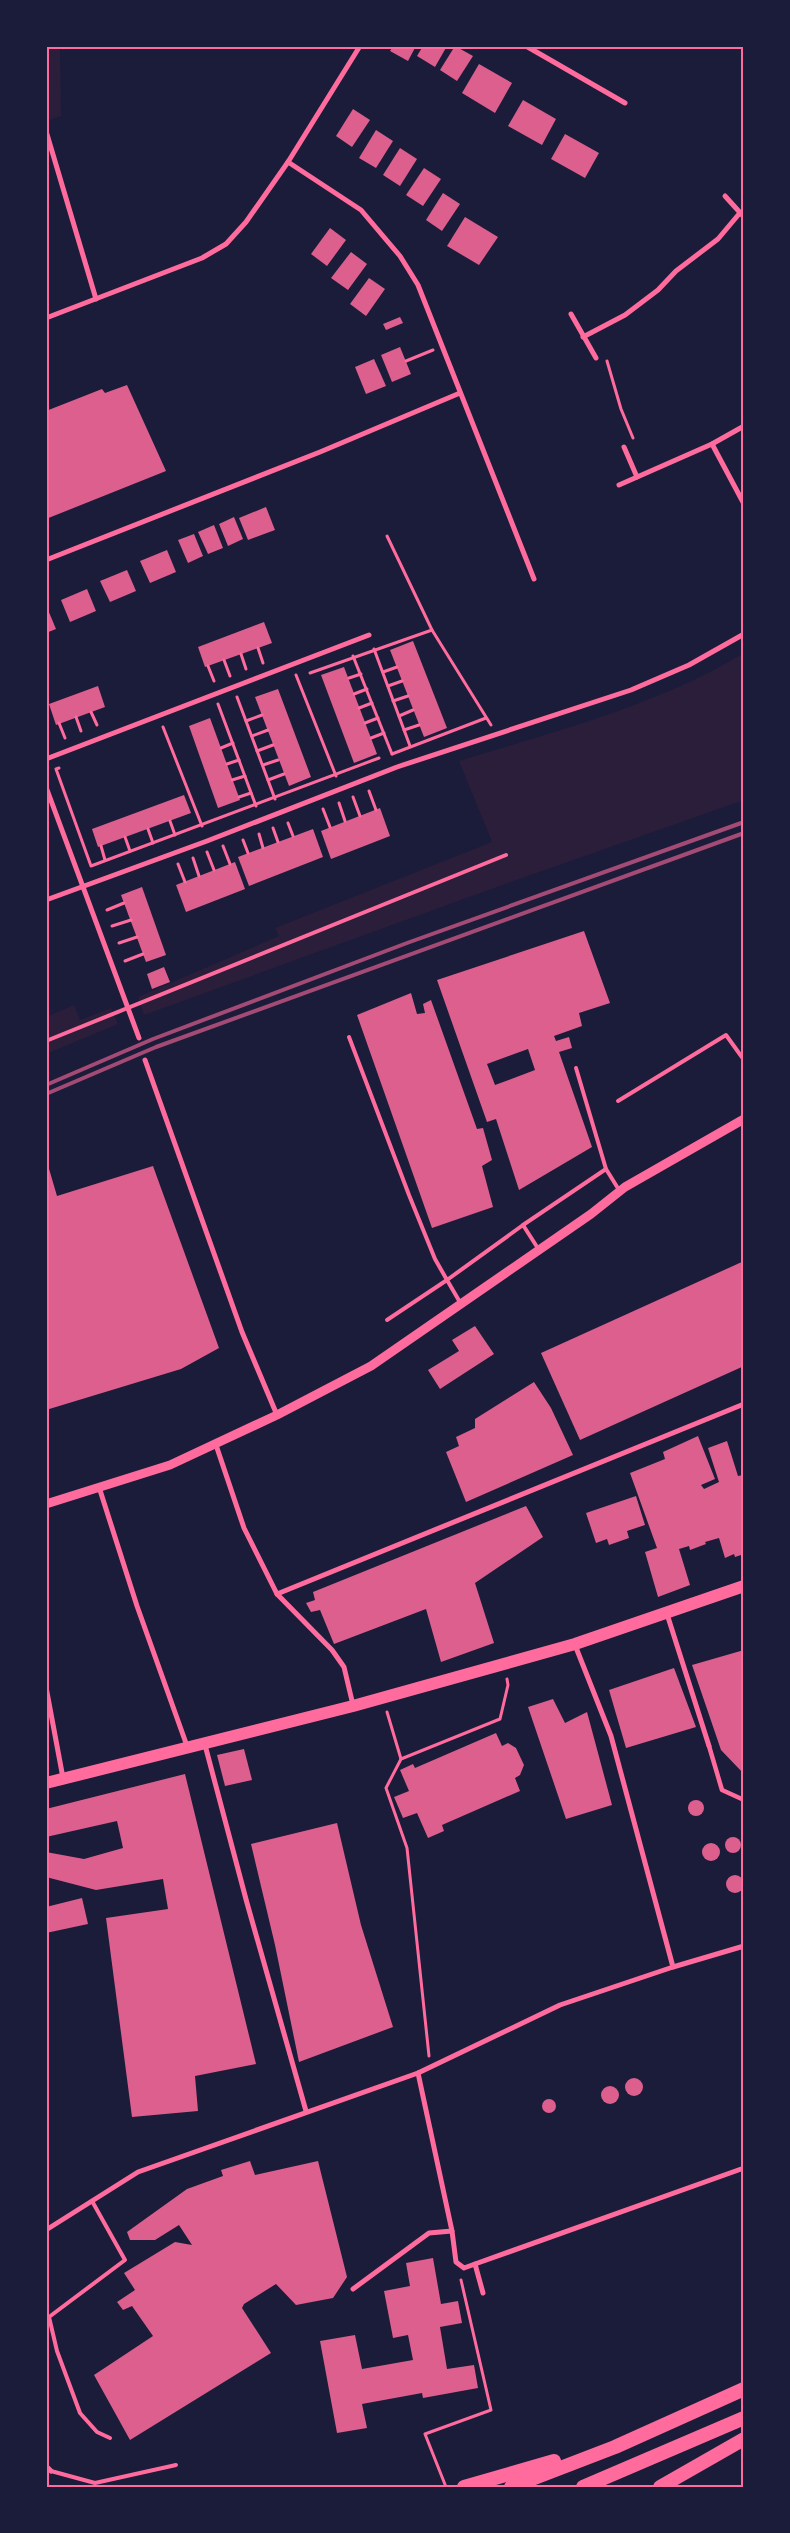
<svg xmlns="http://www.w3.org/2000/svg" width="790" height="2533" viewBox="0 0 790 2533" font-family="'PT Sans Narrow',sans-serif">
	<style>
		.green { fill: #2a1e3b }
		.building { fill: #dd5f8e; fill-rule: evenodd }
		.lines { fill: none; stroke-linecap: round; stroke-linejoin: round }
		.path { stroke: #ff6b9d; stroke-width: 3 }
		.service { stroke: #ff6b9d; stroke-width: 4 }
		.pedestrian { stroke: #ff6b9d; stroke-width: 4.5 }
		.minor { stroke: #ff6b9d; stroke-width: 5 }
		.tertiary { stroke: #ff6b9d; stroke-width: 9 }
		.primary { stroke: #ff6b9d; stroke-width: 12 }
		.trunk { stroke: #ff6b9d; stroke-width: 14 }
		.rail { stroke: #a44b75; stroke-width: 4 }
		.neatline { fill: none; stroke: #ff6b9d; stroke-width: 2 }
	</style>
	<rect width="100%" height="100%" fill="#1b1b3a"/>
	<g class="green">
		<polygon points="46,46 60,46 61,116 46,121"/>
		<path d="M744 653V800L508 883 144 1015 138 997 279 936 275 928 492 842 459 761C556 731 656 706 744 653Z"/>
		<polygon points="74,1005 80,1020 111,1008 118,1024 46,1054 46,1017"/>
	</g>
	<g class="building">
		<polygon points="393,46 416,46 408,61 390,51"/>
		<polygon points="423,46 447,46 435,67 417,56"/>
		<polygon points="455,46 473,56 457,81 440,70"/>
		<polygon points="479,64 512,83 495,113 462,93"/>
		<polygon points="523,100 556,119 542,145 508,126"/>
		<polygon points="353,109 370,120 352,147 336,136"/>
		<polygon points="376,130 393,141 376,168 359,158"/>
		<polygon points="565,134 599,153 585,178 551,159"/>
		<polygon points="400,148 417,159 400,186 383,175"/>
		<polygon points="424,168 441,179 423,206 406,195"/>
		<polygon points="443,193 460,204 442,231 426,220"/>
		<polygon points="465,217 498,237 479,265 447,246"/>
		<polygon points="330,228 346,240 327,266 311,254"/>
		<polygon points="351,252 367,264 348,290 331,278"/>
		<polygon points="369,278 385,289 366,316 350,304"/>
		<polygon points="400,317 403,323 386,330 383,324"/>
		<polygon points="400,347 411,374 392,382 381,355"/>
		<polygon points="374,359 386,386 366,394 355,367"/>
		<polygon points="127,385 166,471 46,519 46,411 102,389 105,393"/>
		<polygon points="266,507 275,530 248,540 239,518"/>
		<polygon points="234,517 243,539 228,546 219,524"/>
		<polygon points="214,525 223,548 208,554 198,532"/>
		<polygon points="194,534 203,556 188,563 178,540"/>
		<polygon points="167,550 176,572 150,583 140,561"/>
		<polygon points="127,570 136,591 110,602 100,581"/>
		<polygon points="87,589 96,611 70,622 61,600"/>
		<polygon points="46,605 56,629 46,633"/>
		<polygon points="264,622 272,643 205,667 198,647"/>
		<polygon points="413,641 447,728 424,737 390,650"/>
		<polygon points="344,667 377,754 354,763 321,675"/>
		<polygon points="98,686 105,707 56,725 49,704"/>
		<polygon points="278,689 311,777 289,786 255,697"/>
		<polygon points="210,718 240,800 218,808 189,726"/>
		<polygon points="184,795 191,813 98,847 92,829"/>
		<polygon points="380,808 390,836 331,859 321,831"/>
		<polygon points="313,829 323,857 249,886 238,857"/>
		<polygon points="235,862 245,889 186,912 176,885"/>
		<polygon points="142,887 166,955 146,962 121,895"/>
		<path d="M584 931 610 1003 579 1013 582 1026 554 1036 556 1041 569 1037 572 1048 559 1052 592 1147 519 1190 496 1119 487 1122 437 980ZM528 1049 535 1070 495 1085 487 1064Z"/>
		<polygon points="164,967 170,982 152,989 147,974"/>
		<polygon points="411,993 417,1014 425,1013 423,1004 431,1000 477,1129 483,1128 492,1160 482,1166 493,1207 432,1228 357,1015"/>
		<polygon points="47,1162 57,1196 153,1166 219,1348 181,1369 46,1410"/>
		<polygon points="744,1261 744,1366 580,1440 541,1353"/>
		<polygon points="475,1326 494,1354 440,1389 428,1370 459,1351 452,1340"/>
		<polygon points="534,1382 551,1408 573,1455 466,1502 446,1452 459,1446 456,1437 475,1428 475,1419"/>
		<polygon points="698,1436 715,1479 701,1485 704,1489 719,1482 708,1448 727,1441 738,1476 743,1475 744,1554 735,1557 734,1554 725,1558 719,1538 705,1542 706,1544 690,1550 689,1546 679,1549 690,1585 658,1597 645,1552 657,1548 630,1473 665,1459 663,1452"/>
		<polygon points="636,1496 645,1525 627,1531 629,1538 609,1545 607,1539 596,1543 586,1513"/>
		<polygon points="526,1506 543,1537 475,1583 494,1643 441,1662 426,1609 334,1644 320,1610 311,1612 306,1603 315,1600 313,1592"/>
		<polygon points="744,1650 743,1745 744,1774 721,1750 692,1665"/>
		<polygon points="674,1668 696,1727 626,1748 609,1690"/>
		<polygon points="553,1699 565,1723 587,1712 612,1805 566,1819 528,1707"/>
		<polygon points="496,1733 502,1746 508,1743 516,1748 524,1765 520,1775 515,1778 520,1791 442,1825 444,1831 428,1838 417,1813 403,1818 394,1797 409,1791 400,1770 413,1764 415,1768"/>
		<polygon points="244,1749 252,1780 225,1786 217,1755"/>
		<polygon points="185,1774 256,2064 195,2076 198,2111 132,2117 106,1918 168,1909 163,1879 96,1890 46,1877 46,1852 84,1859 123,1848 117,1821 46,1837 46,1809"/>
		<circle cx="696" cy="1808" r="8"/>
		<polygon points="337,1823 361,1925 393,2027 299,2062 275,1945 251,1844"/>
		<circle cx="733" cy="1845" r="8"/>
		<circle cx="711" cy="1852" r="9"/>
		<circle cx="735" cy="1884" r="9"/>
		<polygon points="82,1898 88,1924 46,1933 46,1907"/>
		<circle cx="634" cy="2087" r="9"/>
		<circle cx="610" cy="2095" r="9"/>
		<circle cx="549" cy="2106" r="7"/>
		<polygon points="250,2161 255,2175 318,2161 347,2277 333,2298 296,2305 276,2284 244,2304 242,2308 271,2353 130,2440 94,2375 153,2336 132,2306 123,2310 117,2302 135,2290 124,2273 175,2242 192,2245 179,2225 155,2240 130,2240 127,2232 187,2189 223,2176 221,2170"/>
		<polygon points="433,2258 441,2304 458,2301 462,2323 440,2327 447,2369 474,2365 478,2388 423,2398 422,2393 362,2404 367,2428 337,2433 320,2341 355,2335 362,2369 413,2360 408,2335 393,2338 384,2291 410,2286 406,2263"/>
	</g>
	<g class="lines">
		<g class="path">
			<polyline points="406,361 433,350"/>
			<polyline points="607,361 621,409 633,438"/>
			<polyline points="387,536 432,630 491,725"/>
			<polyline points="258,648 263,663"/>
			<polyline points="374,649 410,746"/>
			<polyline points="241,654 246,669"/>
			<polyline points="353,656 392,754"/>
			<polyline points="224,660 230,676"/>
			<polyline points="208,666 214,681"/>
			<polyline points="383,672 397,667"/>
			<polyline points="310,673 432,630"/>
			<polyline points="296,675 336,776"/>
			<polyline points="349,678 361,674"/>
			<polyline points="388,686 402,681"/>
			<polyline points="354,694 367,689"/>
			<polyline points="237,697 275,799"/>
			<polyline points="393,701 408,696"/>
			<polyline points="218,704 256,806"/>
			<polyline points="359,708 372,703"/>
			<polyline points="91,712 97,725"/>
			<polyline points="399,716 413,710"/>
			<polyline points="76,717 81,731"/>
			<polyline points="246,721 262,715"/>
			<polyline points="59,723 65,738"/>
			<polyline points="365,723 378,718"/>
			<polyline points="163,727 202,826"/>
			<polyline points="404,730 419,725"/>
			<polyline points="252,736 268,730"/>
			<polyline points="371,738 384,733"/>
			<polyline points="221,748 233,743"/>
			<polyline points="257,751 273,745"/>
			<polyline points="392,754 486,718"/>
			<polyline points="227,764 239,760"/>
			<polyline points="263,765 278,760"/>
			<polyline points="59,768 56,769 91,866 379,758"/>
			<polyline points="232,780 245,776"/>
			<polyline points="268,780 284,774"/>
			<polyline points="369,791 376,810"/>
			<polyline points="239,797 251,793"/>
			<polyline points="353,797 360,816"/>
			<polyline points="339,803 345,821"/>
			<polyline points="323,809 330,827"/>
			<polyline points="170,821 175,835"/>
			<polyline points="288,823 293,836"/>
			<polyline points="273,828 278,842"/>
			<polyline points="148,829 153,843"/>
			<polyline points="259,834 263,848"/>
			<polyline points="125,837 130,851"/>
			<polyline points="243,840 248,853"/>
			<polyline points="101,846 105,860"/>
			<polyline points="223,846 230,864"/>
			<polyline points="207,852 214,870"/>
			<polyline points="193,858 199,876"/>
			<polyline points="178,864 185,882"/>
			<polyline points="107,910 124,903"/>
			<polyline points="112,926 131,920"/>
			<polyline points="119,943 137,937"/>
			<polyline points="125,961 143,954"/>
			<polyline points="387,1712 401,1759"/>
			<polyline points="429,2056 407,1848 386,1788 401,1759 500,1719 508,1685 507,1679"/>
			<polyline points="446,2487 425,2434 491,2410 461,2280"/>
		</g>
		<g class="service">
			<polyline points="349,1037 409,1195 435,1259 447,1280 523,1225 539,1250"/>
			<polyline points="46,1041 506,855"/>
			<polyline points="576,1068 606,1169"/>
			<polyline points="618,1101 726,1035 744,1060"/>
			<polyline points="523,1225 606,1169 619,1190"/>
			<polyline points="387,1320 447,1280 461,1304"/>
			<polyline points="92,2201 125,2260 49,2317 57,2351 80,2413 97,2432 110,2438"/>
			<polyline points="51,2471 95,2483 176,2465"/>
		</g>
		<polyline class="pedestrian" points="709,1746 722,1790 744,1800"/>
		<g class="minor">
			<polyline points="526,46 625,103"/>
			<polyline points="46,131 96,299"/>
			<polyline points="288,162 361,210 400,256 418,285 534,579"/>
			<polyline points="725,196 744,217"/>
			<polyline points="571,314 596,358"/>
			<polyline points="46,318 202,258 226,244 246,222 288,162 360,46"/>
			<polyline points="583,337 625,315 658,290 676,271 718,239 739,214"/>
			<polyline points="712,444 744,504"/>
			<polyline points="624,447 637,477"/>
			<polyline points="619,485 712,444 744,426"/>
			<polyline points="46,560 320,452 460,393"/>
			<polyline points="46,759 369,635"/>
			<polyline points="46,787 139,1038"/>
			<polyline points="46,900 207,841 397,767 631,690 689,665 744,634"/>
			<polyline points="145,1060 242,1332 277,1415"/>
			<polyline points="216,1445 244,1528 277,1594 332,1650 344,1667 353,1705"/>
			<polyline points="99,1487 137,1606 187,1746"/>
			<polyline points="277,1594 744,1404"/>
			<polyline points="667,1614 709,1746"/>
			<polyline points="575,1645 611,1736 673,1967"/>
			<polyline points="46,1687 63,1778"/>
			<polyline points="205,1745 247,1903 306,2111"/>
			<polyline points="418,2073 452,2231 456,2262 464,2268 475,2264 483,2293"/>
			<polyline points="46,2230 138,2172 418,2073 560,2005 673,1967 744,1946"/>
			<polyline points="475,2264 744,2168"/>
			<polyline points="353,2289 429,2233 452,2231"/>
			<polyline points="46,2466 51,2471"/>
		</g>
		<polyline class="tertiary" points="46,1504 170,1465 277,1415 371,1366 591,1214 625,1187 744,1119"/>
		<polyline class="primary" points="46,1783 353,1706 575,1644 744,1586"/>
		<g class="trunk">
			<polyline points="464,2487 554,2461"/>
			<polyline points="511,2487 615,2447 744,2389"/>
			<polyline points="583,2487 744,2418"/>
			<polyline points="660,2487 744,2439"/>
		</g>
		<g class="rail">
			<polyline points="46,1085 153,1039 407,943 744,822"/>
			<polyline points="46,1094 156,1047 744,833"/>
		</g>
	</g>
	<rect width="790" height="2533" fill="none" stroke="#1b1b3a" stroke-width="95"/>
	<rect x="48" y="48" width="694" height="2438" class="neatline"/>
</svg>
